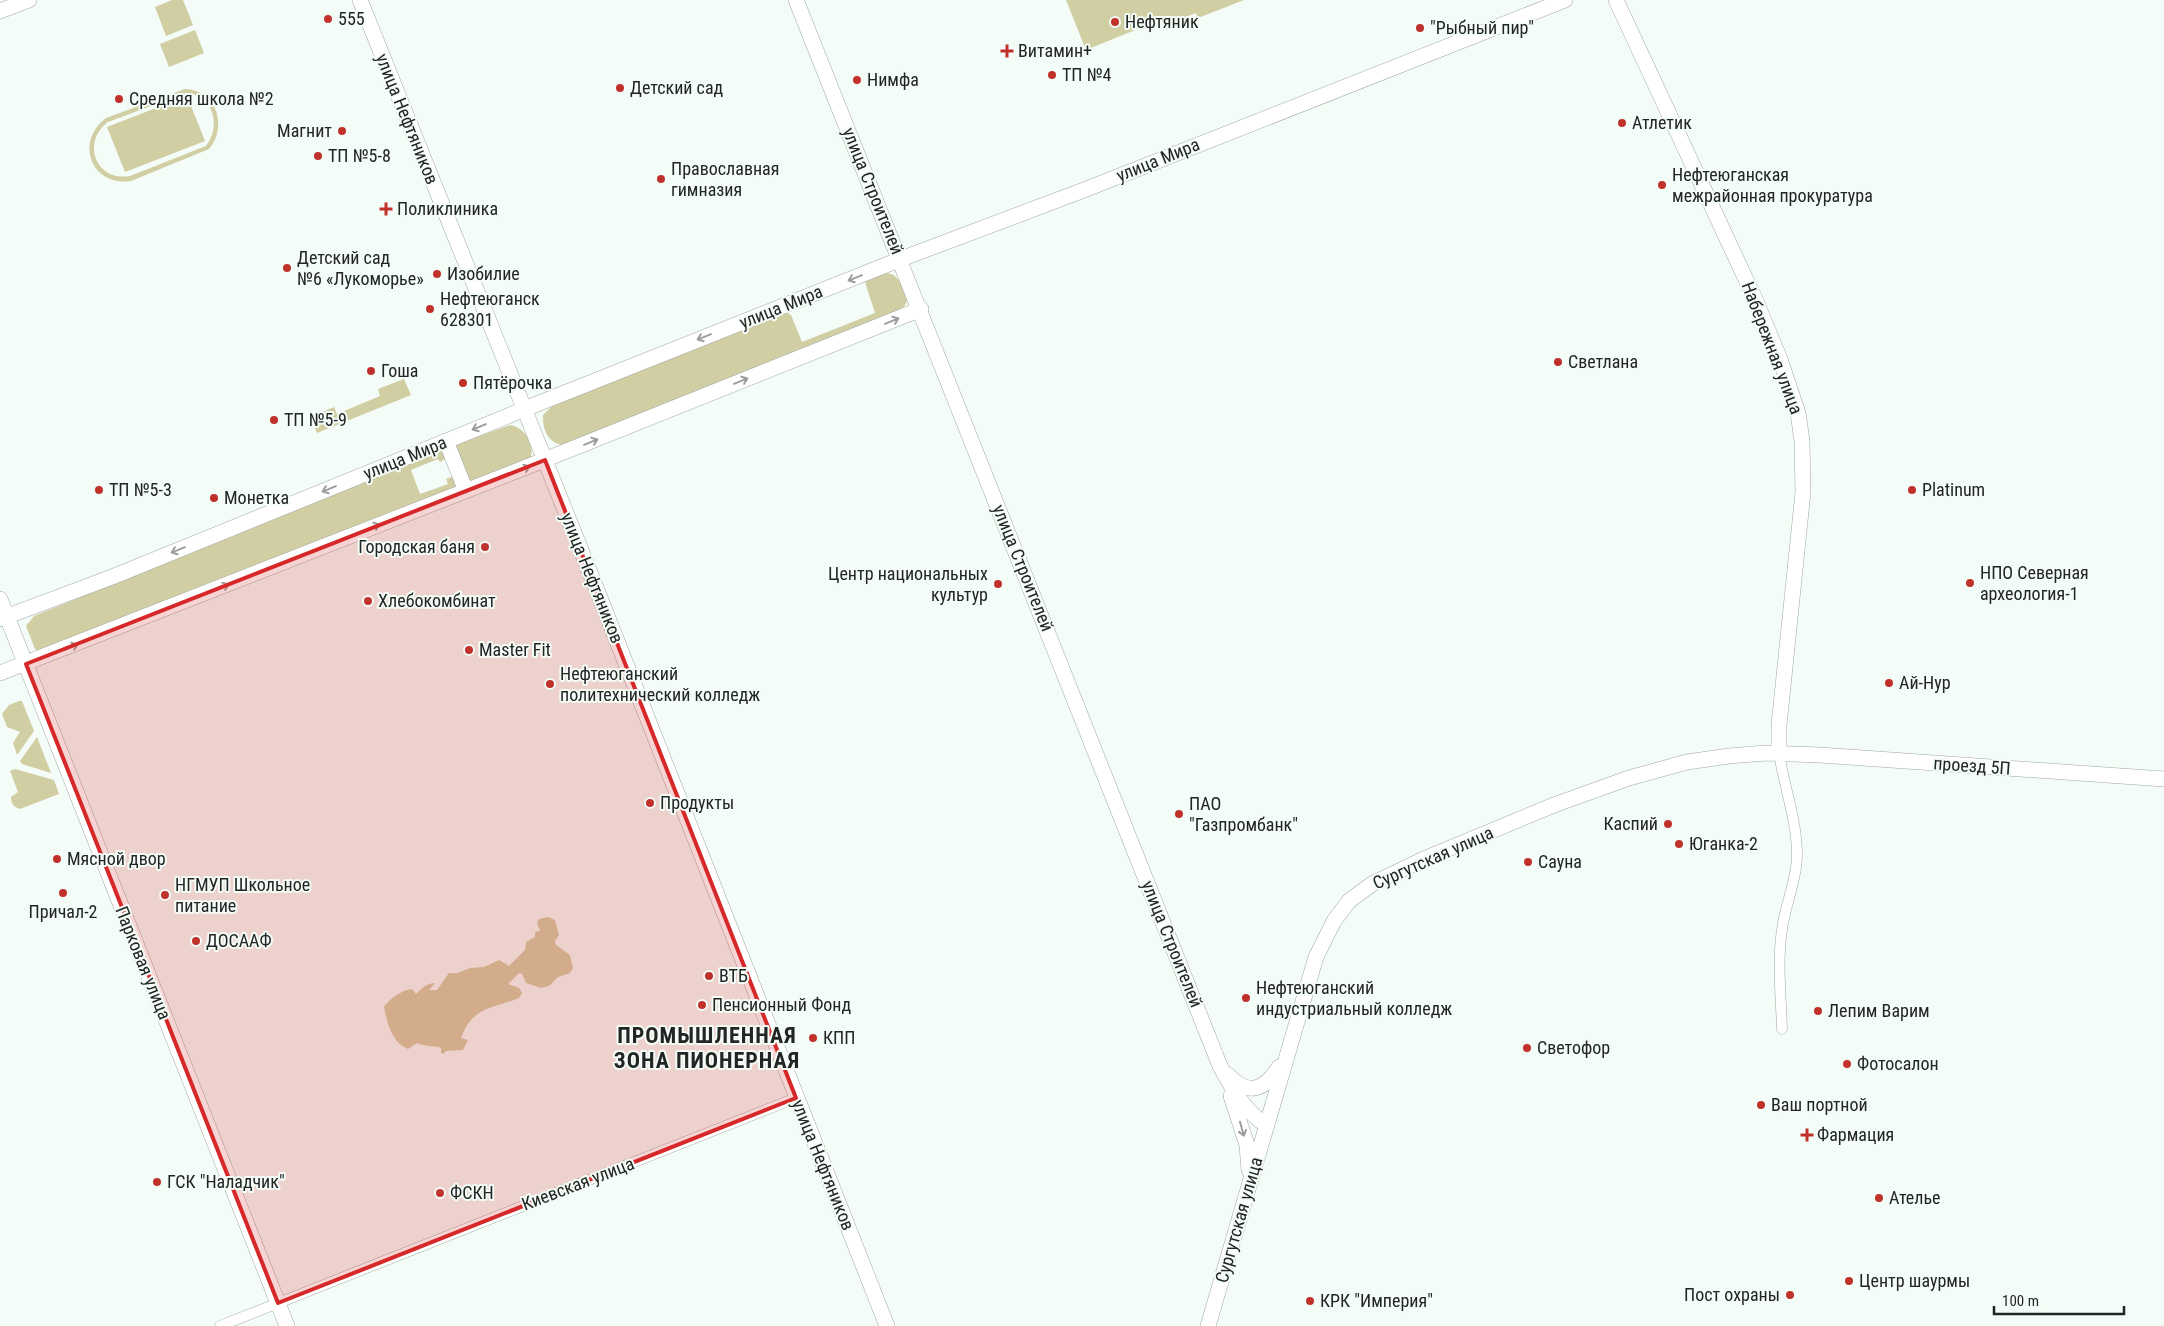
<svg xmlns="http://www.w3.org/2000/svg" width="2164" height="1326" viewBox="0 0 2164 1326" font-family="'Roboto Condensed',sans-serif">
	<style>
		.green { fill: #d1cea4; fill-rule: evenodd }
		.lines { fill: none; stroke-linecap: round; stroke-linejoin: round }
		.street-casing { stroke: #a0a8a2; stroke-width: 11 }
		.secondary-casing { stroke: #a0a8a2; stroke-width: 16 }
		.street { stroke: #fff; stroke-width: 10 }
		.secondary { stroke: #fff; stroke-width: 15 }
		.oneway { stroke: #9c9d9c }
		.marked { fill: #d62828; fill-opacity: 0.2; stroke: #d62828; stroke-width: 4; stroke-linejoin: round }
		.poi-dot { fill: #c0312b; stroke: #f3fcf6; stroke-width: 2 }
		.labels { text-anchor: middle; stroke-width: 4; stroke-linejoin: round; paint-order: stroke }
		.poi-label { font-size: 18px; fill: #222523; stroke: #f3fcf6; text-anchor: start }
		.street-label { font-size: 18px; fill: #222523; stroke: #f3fcf6 }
		.district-label { font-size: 22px; font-weight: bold; letter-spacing: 1px; fill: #222523; stroke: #f3fcf6 }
	</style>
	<rect width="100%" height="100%" fill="#f3fcf6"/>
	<g class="green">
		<polygon points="172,0 183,0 193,25 166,36 155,7"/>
		<polygon points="1066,0 1244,0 1198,18 1196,13 1165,25 1162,19 1086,50"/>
		<polygon points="195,30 204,53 169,67 160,44"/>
		<path d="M185 89C217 90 228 127 209 149L131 181C92 187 74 142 106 118ZM186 93C213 94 222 126 206 146L130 176C96 182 81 142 108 122Z"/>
		<polygon points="187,96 205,141 125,172 107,127"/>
		<path d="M885 273C900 273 902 288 907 301L904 307 895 313 567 445C550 446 542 431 543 415L554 404 786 312 791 315 802 342 875 313 865 282Z"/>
		<polygon points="404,379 411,395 317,433 310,417 334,407 337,414 380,396 378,389"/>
		<path d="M510 425C524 427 534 443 531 457L471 484 455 445Z"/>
		<polygon points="440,451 443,451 447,458 440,462 438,459 411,470 420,494 448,484 446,479 454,476 458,488 39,651 35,649 26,626 34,616"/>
		<polygon points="19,701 22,701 34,731 17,755 13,743 20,732 7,727 2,714 9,705"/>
		<polygon points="37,737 51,773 22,764 20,761"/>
		<path d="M15 769 54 780 59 794 20 809C14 807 11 804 11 797L18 792 10 771Z"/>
		<path d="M548 917 555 920 559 935 555 941 556 945 570 955 573 968 570 973 558 977 549 986 541 988 526 983 522 974 519 973 508 984 519 988 522 993 519 998C492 1009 473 1006 461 1038L468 1040 463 1050 446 1051 443 1054 441 1053V1048C433 1045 425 1047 417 1043L408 1049C392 1043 387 1023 384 1007 389 999 402 990 412 989L416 994C422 988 427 983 435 983L429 990H437L449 973H458L470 968 484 967 499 960 509 966 525 950 526 942 535 937V932L540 931 537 923 539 919Z"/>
	</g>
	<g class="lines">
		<g class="street-casing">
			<g id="street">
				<path d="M1779 753C1784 787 1797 820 1797 855 1797 881 1785 904 1782 930 1777 962 1781 996 1782 1029"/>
				<polyline points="220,1326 796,1098"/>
			</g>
		</g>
		<g class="secondary-casing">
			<g id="secondary">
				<polyline points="360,0 591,575 887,1326"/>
				<path d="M796 0 1220 1066C1233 1089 1243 1110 1266 1125"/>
				<polyline points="1616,0 1755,299 1780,359 1798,413 1802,441 1803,492 1779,725 1779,753"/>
				<polyline points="0,11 29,0"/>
				<polyline points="446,441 466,491"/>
				<polyline points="0,599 287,1326"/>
				<polyline points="0,619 112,577 547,400 901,259 1084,190 1565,0"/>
				<polyline points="0,673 524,468 921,309"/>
				<path d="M1228 1075C1248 1096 1264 1091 1279 1067"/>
				<polyline points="1231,1096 1247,1145 1249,1170"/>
				<polyline points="1208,1326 1316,957 1334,921 1349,901 1372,884 1424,859 1554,805 1629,778 1687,762 1729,756 1766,753 1820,755 2164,779"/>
			</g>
		</g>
		<use href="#street" class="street"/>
		<use href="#secondary" class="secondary"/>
	</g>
	<defs><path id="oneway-shaft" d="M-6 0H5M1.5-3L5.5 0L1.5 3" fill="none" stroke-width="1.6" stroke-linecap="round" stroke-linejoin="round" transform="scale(1.25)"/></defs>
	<g class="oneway">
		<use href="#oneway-shaft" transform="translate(855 278) rotate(158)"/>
		<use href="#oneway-shaft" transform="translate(892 321) rotate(-22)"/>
		<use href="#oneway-shaft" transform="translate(704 337) rotate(158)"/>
		<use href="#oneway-shaft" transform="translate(741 381) rotate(-22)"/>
		<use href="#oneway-shaft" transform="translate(479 427) rotate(158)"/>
		<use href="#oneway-shaft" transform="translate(591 442) rotate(-22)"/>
		<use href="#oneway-shaft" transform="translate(523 469) rotate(-21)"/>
		<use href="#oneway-shaft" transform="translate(329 489) rotate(158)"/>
		<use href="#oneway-shaft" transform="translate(373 527) rotate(-22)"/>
		<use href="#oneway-shaft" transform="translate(178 550) rotate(158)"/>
		<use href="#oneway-shaft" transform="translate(222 587) rotate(-22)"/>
		<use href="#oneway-shaft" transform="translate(71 647) rotate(-22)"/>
		<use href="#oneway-shaft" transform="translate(1242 1129) rotate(74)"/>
	</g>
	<path class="marked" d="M545 460 796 1098 278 1303 26 664Z"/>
	<g class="poi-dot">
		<circle cx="328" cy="19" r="5"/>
		<circle cx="1115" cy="22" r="5"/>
		<circle cx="1420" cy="28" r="5"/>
		<path d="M1004.5 43.5h5v5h5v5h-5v5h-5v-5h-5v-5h5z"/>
		<circle cx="1052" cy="75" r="5"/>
		<circle cx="857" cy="80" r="5"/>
		<circle cx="620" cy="88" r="5"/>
		<circle cx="119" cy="99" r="5"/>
		<circle cx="1622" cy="123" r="5"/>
		<circle cx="342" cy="131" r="5"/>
		<circle cx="318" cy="156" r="5"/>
		<circle cx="661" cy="179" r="5"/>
		<circle cx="1662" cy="185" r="5"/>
		<path d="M383.5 201.5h5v5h5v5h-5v5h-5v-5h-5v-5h5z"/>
		<circle cx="287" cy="268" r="5"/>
		<circle cx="437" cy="274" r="5"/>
		<circle cx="430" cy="309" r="5"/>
		<circle cx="1558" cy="362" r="5"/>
		<circle cx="371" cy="371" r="5"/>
		<circle cx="463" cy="383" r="5"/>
		<circle cx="274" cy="420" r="5"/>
		<circle cx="99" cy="490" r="5"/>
		<circle cx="1912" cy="490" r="5"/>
		<circle cx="214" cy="498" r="5"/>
		<circle cx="485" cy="547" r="5"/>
		<circle cx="1970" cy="583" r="5"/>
		<circle cx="998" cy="584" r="5"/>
		<circle cx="368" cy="601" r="5"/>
		<circle cx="469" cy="650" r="5"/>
		<circle cx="1889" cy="683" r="5"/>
		<circle cx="550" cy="684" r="5"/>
		<circle cx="650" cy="803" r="5"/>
		<circle cx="1179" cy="814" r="5"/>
		<circle cx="1668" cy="824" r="5"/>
		<circle cx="1679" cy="844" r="5"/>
		<circle cx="57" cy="859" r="5"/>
		<circle cx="1528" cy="862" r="5"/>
		<circle cx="63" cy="893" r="5"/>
		<circle cx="165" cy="895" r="5"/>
		<circle cx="196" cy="941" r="5"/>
		<circle cx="709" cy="976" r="5"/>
		<circle cx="1246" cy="998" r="5"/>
		<circle cx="702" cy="1005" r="5"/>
		<circle cx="1818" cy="1011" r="5"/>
		<circle cx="813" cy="1038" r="5"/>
		<circle cx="1527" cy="1048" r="5"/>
		<circle cx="1847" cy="1064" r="5"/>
		<circle cx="1761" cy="1105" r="5"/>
		<path d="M1804.5 1127.5h5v5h5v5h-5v5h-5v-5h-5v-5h5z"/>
		<circle cx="157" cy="1182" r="5"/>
		<circle cx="440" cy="1193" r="5"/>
		<circle cx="1879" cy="1198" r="5"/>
		<circle cx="1849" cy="1281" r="5"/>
		<circle cx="1790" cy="1295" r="5"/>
		<circle cx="1310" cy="1301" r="5"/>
	</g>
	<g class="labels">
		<g class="poi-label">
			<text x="338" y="25">555</text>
			<text x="1125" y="28">Нефтяник</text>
			<text x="1430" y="34">"Рыбный пир"</text>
			<text x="1018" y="57">Витамин+</text>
			<text x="1062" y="81">ТП №4</text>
			<text x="867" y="86">Нимфа</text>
			<text x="630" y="94">Детский сад</text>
			<text x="129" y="105">Средняя школа №2</text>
			<text x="1632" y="129">Атлетик</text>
			<text x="332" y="137" text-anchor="end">Магнит</text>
			<text x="328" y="162">ТП №5-8</text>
			<text x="671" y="175">Православная<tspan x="671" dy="21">гимназия</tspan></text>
			<text x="1672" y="181">Нефтеюганская<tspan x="1672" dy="21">межрайонная прокуратура</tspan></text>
			<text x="397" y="215">Поликлиника</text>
			<text x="297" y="264">Детский сад<tspan x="297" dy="21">№6 «Лукоморье»</tspan></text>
			<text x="447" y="280">Изобилие</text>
			<text x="440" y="305">Нефтеюганск<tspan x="440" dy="21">628301</tspan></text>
			<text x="1568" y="368">Светлана</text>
			<text x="381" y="377">Гоша</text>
			<text x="473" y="389">Пятёрочка</text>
			<text x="284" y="426">ТП №5-9</text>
			<text x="109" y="496">ТП №5-3</text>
			<text x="1922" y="496">Platinum</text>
			<text x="224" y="504">Монетка</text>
			<text x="475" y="553" text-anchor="end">Городская баня</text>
			<text x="1980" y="579">НПО Северная<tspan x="1980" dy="21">археология-1</tspan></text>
			<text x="988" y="580" text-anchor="end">Центр национальных<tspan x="988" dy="21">культур</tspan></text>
			<text x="378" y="607">Хлебокомбинат</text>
			<text x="479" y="656">Master Fit</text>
			<text x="560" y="680">Нефтеюганский<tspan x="560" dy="21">политехнический колледж</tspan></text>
			<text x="1899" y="689">Ай-Нур</text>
			<text x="660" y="809">Продукты</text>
			<text x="1189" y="810">ПАО<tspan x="1189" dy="21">"Газпромбанк"</tspan></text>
			<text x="1658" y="830" text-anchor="end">Каспий</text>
			<text x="1689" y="850">Юганка-2</text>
			<text x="67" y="865">Мясной двор</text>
			<text x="1538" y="868">Сауна</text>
			<text x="175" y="891">НГМУП Школьное<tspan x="175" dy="21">питание</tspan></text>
			<text x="63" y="918" text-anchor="middle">Причал-2</text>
			<text x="206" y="947">ДОСААФ</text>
			<text x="719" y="982">ВТБ</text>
			<text x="1256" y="994">Нефтеюганский<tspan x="1256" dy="21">индустриальный колледж</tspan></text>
			<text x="712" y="1011">Пенсионный Фонд</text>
			<text x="1828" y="1017">Лепим Варим</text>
			<text x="823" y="1044">КПП</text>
			<text x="1537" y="1054">Светофор</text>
			<text x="1857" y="1070">Фотосалон</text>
			<text x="1771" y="1111">Ваш портной</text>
			<text x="1817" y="1141">Фармация</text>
			<text x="167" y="1188">ГСК "Наладчик"</text>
			<text x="450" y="1199">ФСКН</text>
			<text x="1889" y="1204">Ателье</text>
			<text x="1859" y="1287">Центр шаурмы</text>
			<text x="1780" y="1301" text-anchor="end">Пост охраны</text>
			<text x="1320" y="1307">КРК "Империя"</text>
		</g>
		<g class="street-label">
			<text transform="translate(407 119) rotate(68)" y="6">улица Нефтяников</text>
			<text transform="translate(1158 160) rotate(-22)" y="6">улица Мира</text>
			<text transform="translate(873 191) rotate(68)" y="6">улица Строителей</text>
			<text transform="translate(781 307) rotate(-22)" y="6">улица Мира</text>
			<text transform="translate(1772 348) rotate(69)" y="6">Набережная улица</text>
			<text transform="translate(405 458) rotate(-22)" y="6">улица Мира</text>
			<text transform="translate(1023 568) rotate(68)" y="6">улица Строителей</text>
			<text transform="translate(592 578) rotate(68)" y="6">улица Нефтяников</text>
			<text transform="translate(1972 766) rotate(4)" y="6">проезд 5П</text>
			<text transform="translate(1433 858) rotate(-24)" y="6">Сургутская улица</text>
			<text transform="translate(1172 944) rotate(68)" y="6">улица Строителей</text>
			<text transform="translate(143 963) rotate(68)" y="6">Парковая улица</text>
			<text transform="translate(823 1165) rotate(68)" y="6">улица Нефтяников</text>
			<text transform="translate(578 1184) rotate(-21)" y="6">Киевская улица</text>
			<text transform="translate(1239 1220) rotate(-74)" y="6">Сургутская улица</text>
		</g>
		<g class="district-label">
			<text x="707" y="1043">ПРОМЫШЛЕННАЯ<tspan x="707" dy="25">ЗОНА ПИОНЕРНАЯ</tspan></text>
		</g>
	</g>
	<path d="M1994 1306v8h130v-8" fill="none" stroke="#222523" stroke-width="2.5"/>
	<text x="2002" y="1306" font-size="15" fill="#222523" stroke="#f3fcf6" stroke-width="4" paint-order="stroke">100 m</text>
</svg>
